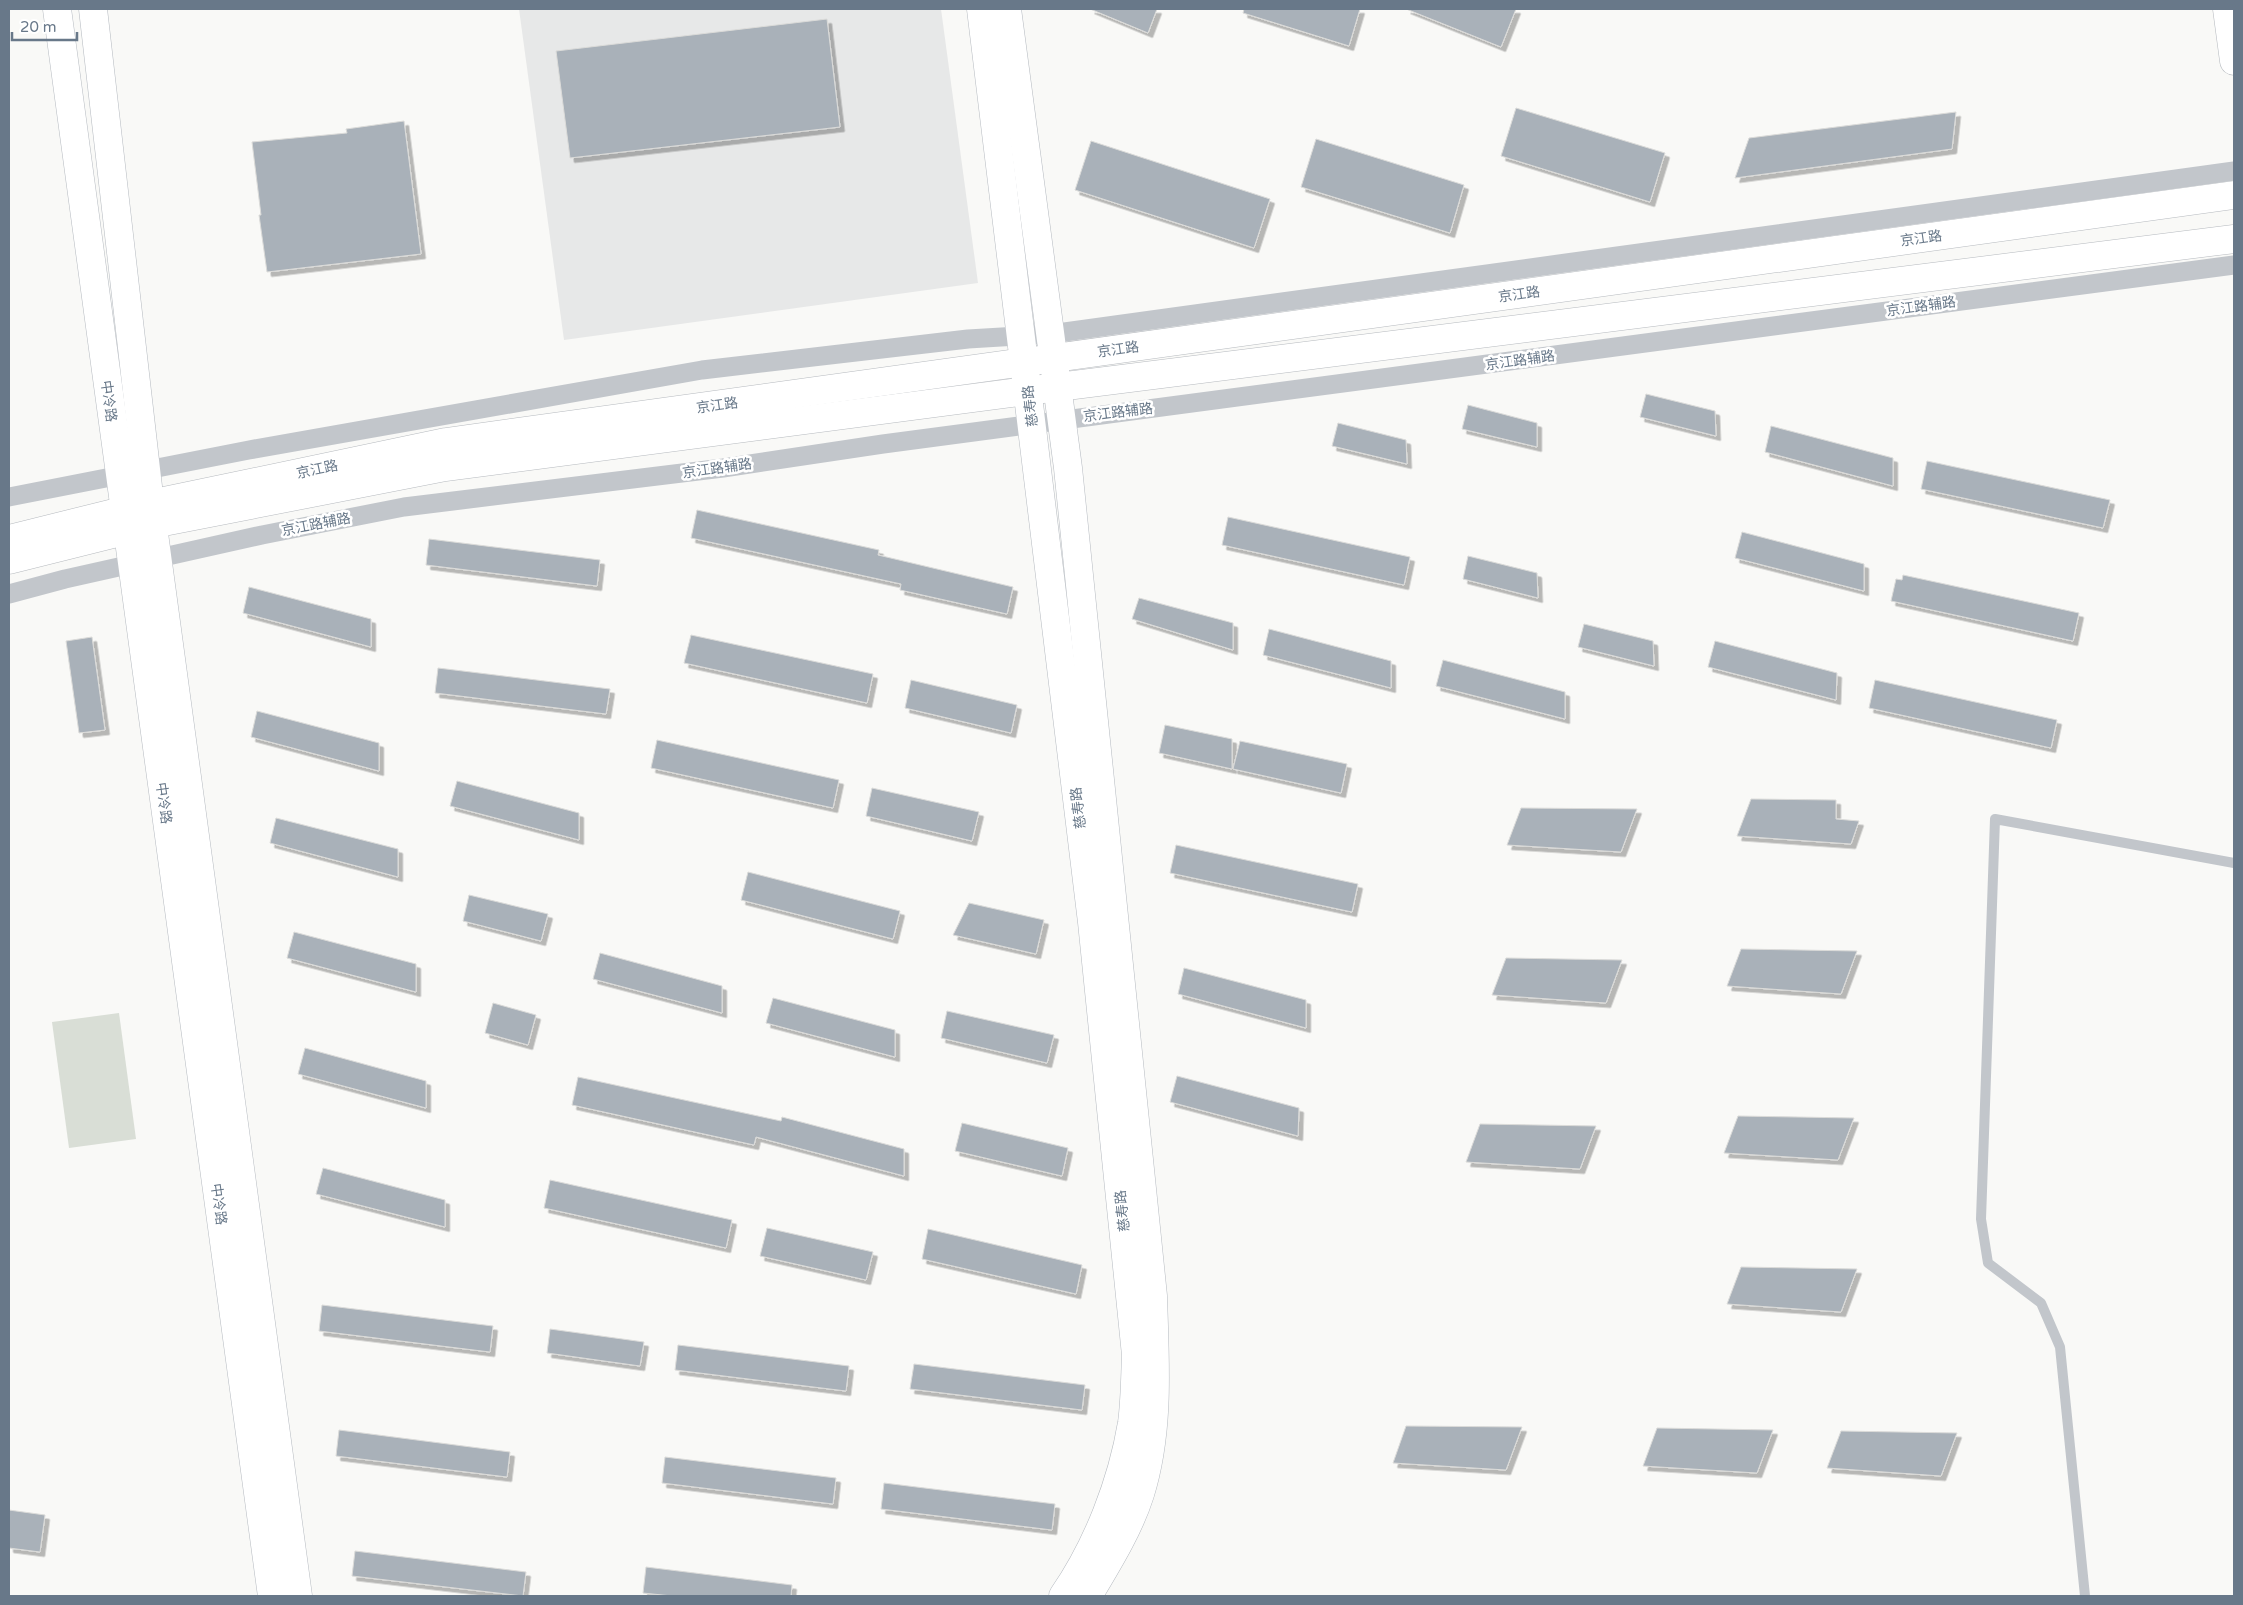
<svg xmlns="http://www.w3.org/2000/svg" width="2243" height="1605" viewBox="0 0 2243 1605" font-family="'Varela Round','Noto Sans SC',sans-serif">
	<style>
		.built { fill: #e7e8e8 }
		.green { fill: #d9ded6 }
		.building { fill: #a9b1b9; stroke: #dbdbd9; filter: url(#shadow) }
		.lines { fill: none; stroke-linecap: round; stroke-linejoin: round }
		.secondary-casing { stroke: #b5bac0; stroke-width: 29 }
		.primary-casing { stroke: #b6babf; stroke-width: 29 }
		.lane { stroke: #c2c6cb; stroke-width: 10 }
		.street { stroke: #c2c6cb; stroke-width: 19 }
		.secondary { stroke: #fff; stroke-width: 28 }
		.primary { stroke: #fff; stroke-width: 28 }
		.labels { text-anchor: middle; stroke-width: 5; stroke-linejoin: round; paint-order: stroke }
		.street-label { font-size: 14px; fill: #687889; stroke: #fff }
	</style>
	<defs>
		<filter id="shadow"><feDropShadow dx="4.5" dy="4.5" stdDeviation="0" flood-color="#0004"/></filter>
	</defs>
	<rect width="100%" height="100%" fill="#f9f9f7"/>
	<polygon class="built" points="519,9 941,9 978,283 564,340"/>
	<polygon class="green" points="119,1013 136,1139 69,1148 52,1022"/>
	<g class="building">
		<polygon points="1090,9 1157,9 1148,33"/>
		<polygon points="1244,9 1360,9 1349,46 1243,13"/>
		<polygon points="1406,9 1516,9 1501,47"/>
		<polygon points="827,19 840,127 570,158 556,51"/>
		<polygon points="1516,108 1665,153 1650,202 1501,156"/>
		<polygon points="1956,112 1952,149 1735,178 1749,138"/>
		<polygon points="404,121 421,254 267,272 259,215 261,215 252,142 347,133 346,129"/>
		<polygon points="1316,139 1464,185 1450,233 1301,187"/>
		<polygon points="1091,141 1270,199 1254,248 1075,190"/>
		<polygon points="1646,394 1715,411 1716,436 1640,417"/>
		<polygon points="1468,405 1537,423 1537,447 1462,429"/>
		<polygon points="1338,423 1406,440 1407,464 1332,446"/>
		<polygon points="1771,426 1893,458 1893,486 1765,452"/>
		<polygon points="1927,461 2110,500 2103,528 1921,489"/>
		<polygon points="697,510 879,550 878,555 1013,587 1007,614 900,590 901,584 691,538"/>
		<polygon points="1228,517 1410,557 1404,585 1222,545"/>
		<polygon points="1742,532 1864,564 1864,591 1735,558"/>
		<polygon points="429,539 600,560 597,586 426,565"/>
		<polygon points="1468,556 1537,573 1538,598 1463,579"/>
		<polygon points="1903,575 2079,613 2073,641 1891,601 1896,579 1902,580"/>
		<polygon points="249,587 371,619 371,647 243,613"/>
		<polygon points="1139,598 1233,623 1233,650 1132,619"/>
		<polygon points="1584,624 1653,641 1654,666 1578,647"/>
		<polygon points="1269,629 1391,661 1391,688 1263,655"/>
		<polygon points="691,635 873,674 867,703 684,663"/>
		<polygon points="92,637 105,730 79,733 66,641"/>
		<polygon points="1715,641 1837,673 1836,700 1708,667"/>
		<polygon points="1443,660 1565,692 1565,719 1436,686"/>
		<polygon points="438,668 610,689 606,714 435,693"/>
		<polygon points="911,680 1017,705 1011,733 905,708"/>
		<polygon points="1875,680 2057,720 2051,748 1869,708"/>
		<polygon points="257,711 379,743 379,771 251,737"/>
		<polygon points="1165,725 1232,739 1232,769 1159,753"/>
		<polygon points="657,740 839,780 833,808 651,768"/>
		<polygon points="1240,741 1347,764 1341,793 1233,769"/>
		<polygon points="457,781 579,813 579,840 450,806"/>
		<polygon points="872,788 979,812 972,841 866,816"/>
		<polygon points="1751,799 1836,800 1836,819 1859,821 1851,844 1737,836"/>
		<polygon points="1521,808 1637,809 1621,852 1507,845"/>
		<polygon points="276,818 398,849 398,877 270,843"/>
		<polygon points="1176,845 1358,884 1352,912 1170,873"/>
		<polygon points="748,872 900,911 893,939 741,900"/>
		<polygon points="469,895 548,914 541,941 463,921"/>
		<polygon points="969,903 1044,920 1036,954 953,935"/>
		<polygon points="294,932 416,964 416,992 287,958"/>
		<polygon points="1741,949 1857,951 1841,994 1727,986"/>
		<polygon points="600,953 722,986 722,1013 593,979"/>
		<polygon points="1506,958 1622,960 1606,1003 1492,995"/>
		<polygon points="1184,968 1306,1000 1306,1028 1178,994"/>
		<polygon points="773,998 895,1030 895,1057 766,1023"/>
		<polygon points="493,1003 536,1015 528,1045 485,1033"/>
		<polygon points="947,1011 1054,1035 1047,1063 941,1038"/>
		<polygon points="305,1048 426,1081 426,1108 298,1074"/>
		<polygon points="1177,1076 1299,1108 1298,1136 1170,1102"/>
		<polygon points="578,1077 781,1121 782,1117 904,1149 904,1176 756,1137 754,1145 572,1105"/>
		<polygon points="1738,1116 1854,1118 1838,1160 1724,1153"/>
		<polygon points="962,1123 1068,1148 1062,1176 955,1151"/>
		<polygon points="1480,1124 1596,1126 1580,1169 1466,1162"/>
		<polygon points="323,1168 445,1200 445,1227 316,1194"/>
		<polygon points="550,1180 732,1220 726,1248 544,1208"/>
		<polygon points="767,1228 873,1252 866,1280 760,1256"/>
		<polygon points="928,1229 1082,1265 1076,1294 922,1259"/>
		<polygon points="1741,1267 1857,1269 1841,1312 1727,1304"/>
		<polygon points="322,1305 493,1326 490,1352 319,1331"/>
		<polygon points="550,1329 644,1342 640,1366 547,1353"/>
		<polygon points="678,1345 849,1366 846,1391 675,1370"/>
		<polygon points="914,1364 1085,1385 1082,1410 910,1389"/>
		<polygon points="1406,1426 1522,1427 1506,1470 1393,1463"/>
		<polygon points="1657,1428 1773,1430 1757,1473 1643,1466"/>
		<polygon points="339,1430 510,1452 507,1477 336,1456"/>
		<polygon points="1841,1431 1957,1433 1941,1476 1827,1468"/>
		<polygon points="665,1457 836,1478 833,1504 662,1483"/>
		<polygon points="884,1483 1055,1504 1052,1530 881,1509"/>
		<polygon points="9,1510 45,1515 40,1552 9,1548"/>
		<polygon points="355,1551 526,1572 523,1596 352,1576"/>
		<polygon points="646,1567 792,1585 791,1596 672,1596 643,1593"/>
	</g>
	<g class="lines">
		<g class="secondary-casing">
			<g id="secondary">
				<polyline points="57,9 272,1596"/>
				<polyline points="93,9 150,504 298,1596"/>
				<path d="M981 9 1092 922 1136 1355C1135 1377 1135 1401 1132 1423 1122 1483 1097 1547 1063 1596"/>
				<path d="M1007 9 1068 468 1153 1296C1155 1362 1160 1430 1140 1494 1129 1529 1107 1564 1088 1596"/>
			</g>
		</g>
		<g class="primary-casing">
			<g id="primary">
				<polyline points="2227,9 2234,61"/>
				<polyline points="9,539 150,504 446,442 2234,195"/>
				<polyline points="9,560 153,524 445,467 1058,387 2234,239"/>
			</g>
		</g>
		<polyline class="lane" points="2085,1596 2060,1347 2041,1303 1988,1263 1981,1219 1995,819 2234,863"/>
		<g class="street">
			<polyline points="9,497 249,450 702,370 968,339 1050,334 2234,171"/>
			<polyline points="9,594 65,579 262,535 404,507 723,468 883,444 2234,265"/>
		</g>
		<use href="#secondary" class="secondary"/>
		<use href="#primary" class="primary"/>
	</g>
	<g class="labels">
		<g class="street-label">
			<text transform="translate(1921 238) rotate(-8)" y="5">京江路</text>
			<text transform="translate(1519 294) rotate(-8)" y="5">京江路</text>
			<text transform="translate(1921 306) rotate(-8)" y="5">京江路辅路</text>
			<text transform="translate(1118 349) rotate(-8)" y="5">京江路</text>
			<text transform="translate(1520 360) rotate(-8)" y="5">京江路辅路</text>
			<text transform="translate(109 401) rotate(82)" y="5">中冷路</text>
			<text transform="translate(717 405) rotate(-8)" y="5">京江路</text>
			<text transform="translate(1030 406) rotate(-97)" y="5">慈寿路</text>
			<text transform="translate(1118 412) rotate(-7)" y="5">京江路辅路</text>
			<text transform="translate(717 468) rotate(-8)" y="5">京江路辅路</text>
			<text transform="translate(317 469) rotate(-12)" y="5">京江路</text>
			<text transform="translate(316 524) rotate(-11)" y="5">京江路辅路</text>
			<text transform="translate(164 803) rotate(82)" y="5">中冷路</text>
			<text transform="translate(1078 808) rotate(-97)" y="5">慈寿路</text>
			<text transform="translate(219 1204) rotate(82)" y="5">中冷路</text>
			<text transform="translate(1122 1211) rotate(-96)" y="5">慈寿路</text>
		</g>
	</g>
	<rect width="2243" height="1605" fill="none" stroke="#687889" stroke-width="20"/>
	<path d="M12 32v8h65v-8" fill="none" stroke="#687889" stroke-width="2.5"/>
	<text x="20" y="32" font-size="15" fill="#687889" stroke="#ffffff" stroke-width="4" paint-order="stroke">20 m</text>
</svg>
